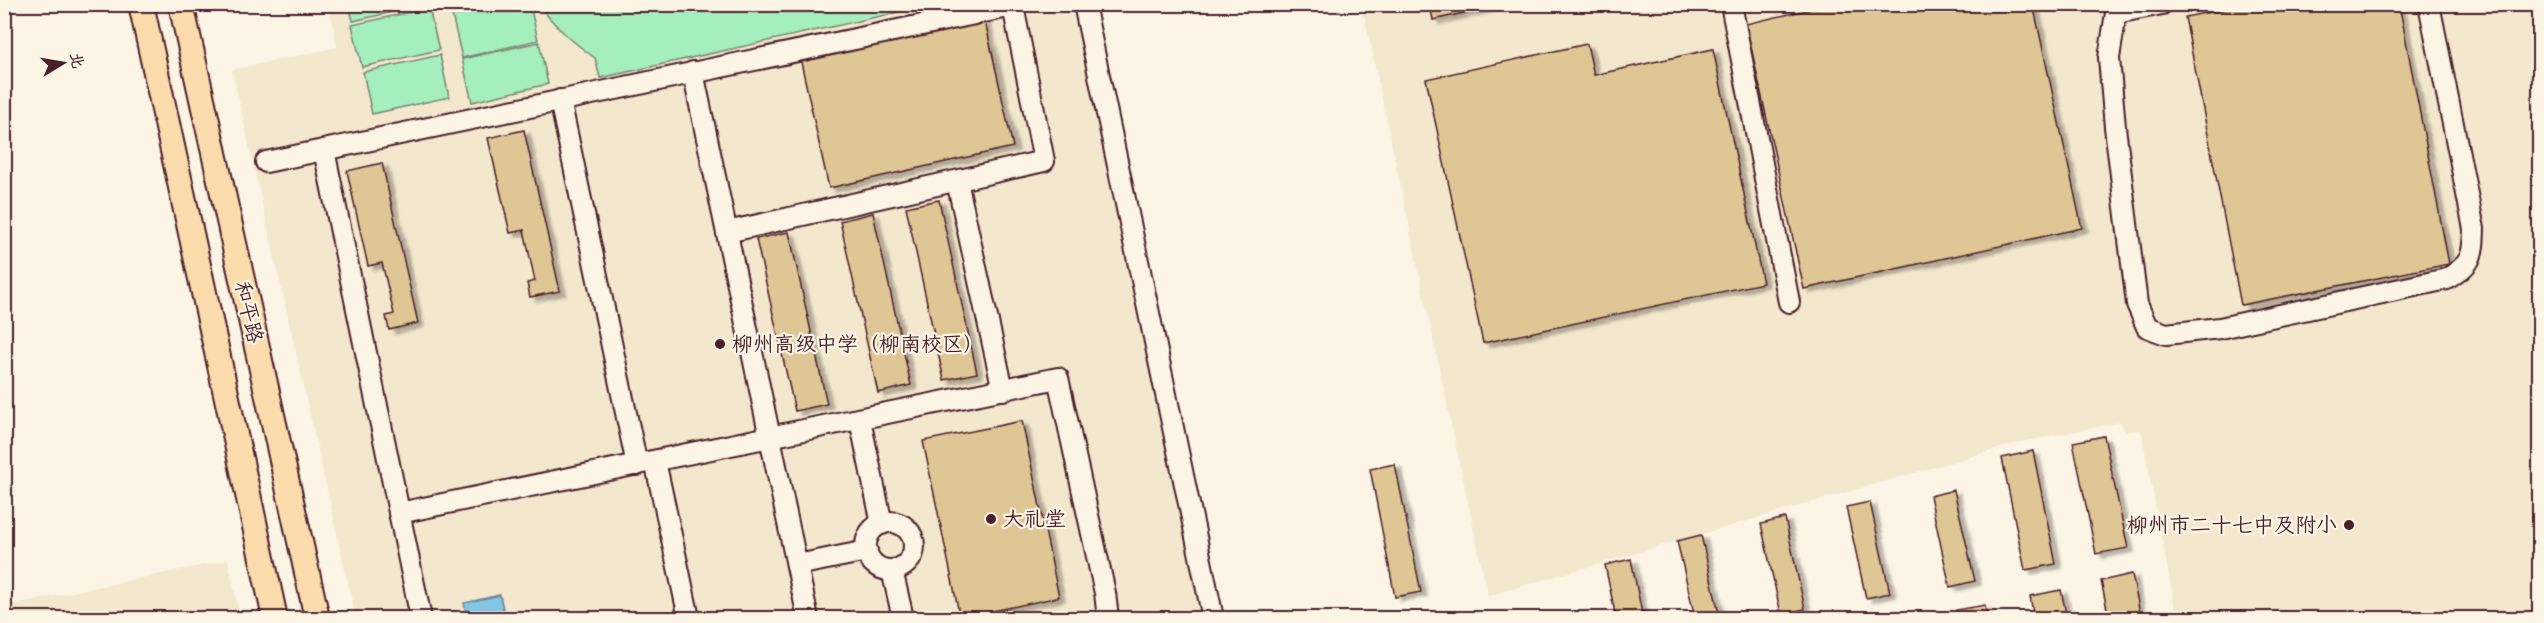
<svg xmlns="http://www.w3.org/2000/svg" width="2544" height="623" viewBox="0 0 2544 623" font-family="Mali,'LXGW WenKai TC',sans-serif">
	<style>
		.built { fill: #f3e7cd }
		.green { fill: #a5eebd; stroke: #788674; stroke-width: 1.5 }
		.water { fill: #83c5e4; stroke: #6c839a; stroke-width: 1.5 }
		.building { fill: #dfc695; stroke: #4a1f2b; stroke-width: 1.5; filter: url(#shadow) }
		.lines { fill: none; stroke-linecap: round; stroke-linejoin: round }
		.minor-casing { stroke: #4a1f2b; stroke-width: 24 }
		.major-casing { stroke: #4a1f2b; stroke-width: 28 }
		.minor { stroke: #fcf5e5; stroke-width: 20 }
		.major { stroke: #fcdcac; stroke-width: 24 }
		.poi-dot { fill: #4a1f2b; stroke: #fcf5e5; stroke-width: 2 }
		.labels { text-anchor: middle; stroke-width: 4.5; stroke-linejoin: round; paint-order: stroke }
		.street-label { font-size: 21px; fill: #4a1f2b; stroke: #fcf5e5 }
		.poi-label { font-size: 21px; fill: #4a1f2b; stroke: #fcf5e5; text-anchor: start }
	</style>
	<defs>
		<filter id="shadow"><feDropShadow dx="6" dy="4" stdDeviation="1.5" flood-color="#0004"/></filter>
	</defs>
	<rect width="100%" height="100%" fill="#fcf5e5"/>
	<filter id="ink" filterUnits="userSpaceOnUse"><feTurbulence type="fractalNoise" baseFrequency=".0167" numOctaves="2"/><feDisplacementMap in="SourceGraphic" scale="12" xChannelSelector="R" yChannelSelector="G"/><feConvolveMatrix kernelMatrix="1 2 1 2 8 2 1 2 1" color-interpolation-filters="sRGB"/></filter>
	<g filter="url(#ink)">
		<g class="built">
			<polygon points="329,5 1074,5 1205,618 356,618 232,70 337,47"/>
			<polygon points="1362,5 2539,5 2539,618 2177,618 2141,430 2125,432 2121,422 2021,442 1488,596"/>
			<polygon points="228,560 240,618 5,618 5,606"/>
		</g>
		<g class="green">
			<polygon points="349,5 349,4 424,5 353,21"/>
			<polygon points="500,5 530,5 538,40 462,58 452,15"/>
			<path d="M539 5H931L600 78 595 58C573 42 555 27 539 5Z"/>
			<polygon points="429,8 439,50 362,67 352,25"/>
			<polygon points="539,42 548,84 472,102 462,59"/>
			<polygon points="440,55 449,97 372,114 363,72"/>
		</g>
		<polygon class="water" points="500,595 505,618 467,618 464,603"/>
		<g class="building">
			<polygon points="1430,4 1504,4 1433,20"/>
			<polygon points="1833,4 2033,4 2082,228 1804,289 1746,24"/>
			<polygon points="2251,4 2399,4 2449,264 2241,305 2185,17"/>
			<polygon points="985,21 1013,147 829,188 801,62"/>
			<polygon points="1587,44 1594,75 1713,49 1763,283 1483,343 1426,79"/>
			<polygon points="524,130 560,291 530,297 527,283 535,281 524,230 510,233 488,138"/>
			<polygon points="382,163 418,323 389,330 386,316 394,314 382,263 368,266 347,171"/>
			<polygon points="939,200 977,373 944,380 906,207"/>
			<polygon points="873,213 911,385 878,393 840,221"/>
			<polygon points="789,232 827,404 795,411 756,239"/>
			<polygon points="1022,421 1059,597 960,618 923,441"/>
			<polygon points="2104,436 2128,548 2096,554 2073,442"/>
			<polygon points="2033,451 2056,564 2025,570 2002,458"/>
			<polygon points="1395,464 1421,592 1395,597 1370,469"/>
			<polygon points="1954,490 1975,581 1950,587 1930,496"/>
			<polygon points="1870,502 1890,593 1866,598 1846,507"/>
			<polygon points="1785,518 1805,609 1781,614 1761,524"/>
			<polygon points="1701,535 1720,618 1695,618 1677,541"/>
			<polygon points="1631,559 1643,618 1616,618 1605,565"/>
			<polygon points="2132,574 2141,618 2109,618 2101,581"/>
			<polygon points="2061,590 2067,618 2034,618 2030,596"/>
			<polygon points="1985,605 1987,618 1957,618 1956,610"/>
		</g>
		<g class="lines">
			<g class="minor-casing">
				<g id="minor">
					<polyline points="1084,4 1213,618"/>
					<polyline points="1731,4 1789,302"/>
					<path d="M2162 4 2116 13 2109 58 2115 127 2137 304 2147 327 2166 334 2220 328 2447 279C2472 263 2473 258 2474 229L2429 4"/>
					<polyline points="693,72 808,618"/>
					<polyline points="560,100 637,465"/>
					<polyline points="324,150 421,618"/>
					<polyline points="266,162 1013,6 1044,161 727,232"/>
					<polyline points="957,181 1003,390"/>
					<polyline points="860,420 882,524"/>
					<polyline points="655,461 689,618"/>
					<polyline points="399,513 1058,378 1105,593 1108,618"/>
					<circle cx="890" cy="546" r="24"/>
					<polyline points="797,565 867,551"/>
					<polyline points="892,570 903,618"/>
				</g>
			</g>
			<g class="major-casing">
				<g id="major">
					<polyline points="141,4 275,618"/>
					<polyline points="181,4 317,618"/>
				</g>
			</g>
			<use href="#minor" class="minor"/>
			<use href="#major" class="major"/>
		</g>
	</g>
	<g class="poi-dot">
		<circle cx="720" cy="344" r="6"/>
		<circle cx="991" cy="519" r="6"/>
		<circle cx="2349" cy="525" r="6"/>
	</g>
	<g class="labels">
		<g class="street-label">
			<text transform="translate(249 312) rotate(77)" y="7">和平路</text>
		</g>
		<g class="poi-label">
			<text x="732" y="351">柳州高级中学（柳南校区）</text>
			<text x="1003" y="526">大礼堂</text>
			<text x="2337" y="532" text-anchor="end">柳州市二十七中及附小</text>
		</g>
	</g>
	<rect width="2544" height="623" fill="none" stroke="#fcf5e5" stroke-width="24"/>
	<rect x="12" y="12" width="2520" height="599" fill="none" stroke="#4a1f2b" stroke-width="2" filter="url(#ink)"/>
	<g transform="translate(63 63) rotate(79)" stroke="#fcf5e5" stroke-width="4.5" paint-order="stroke">
	<path d="M0-4.5L10 22L0 15L-10 22Z" fill="#4a1f2b"/>
	<text y="-9" font-size="16" font-weight="bold" text-anchor="middle" fill="#4a1f2b">北</text>
	</g>
</svg>
